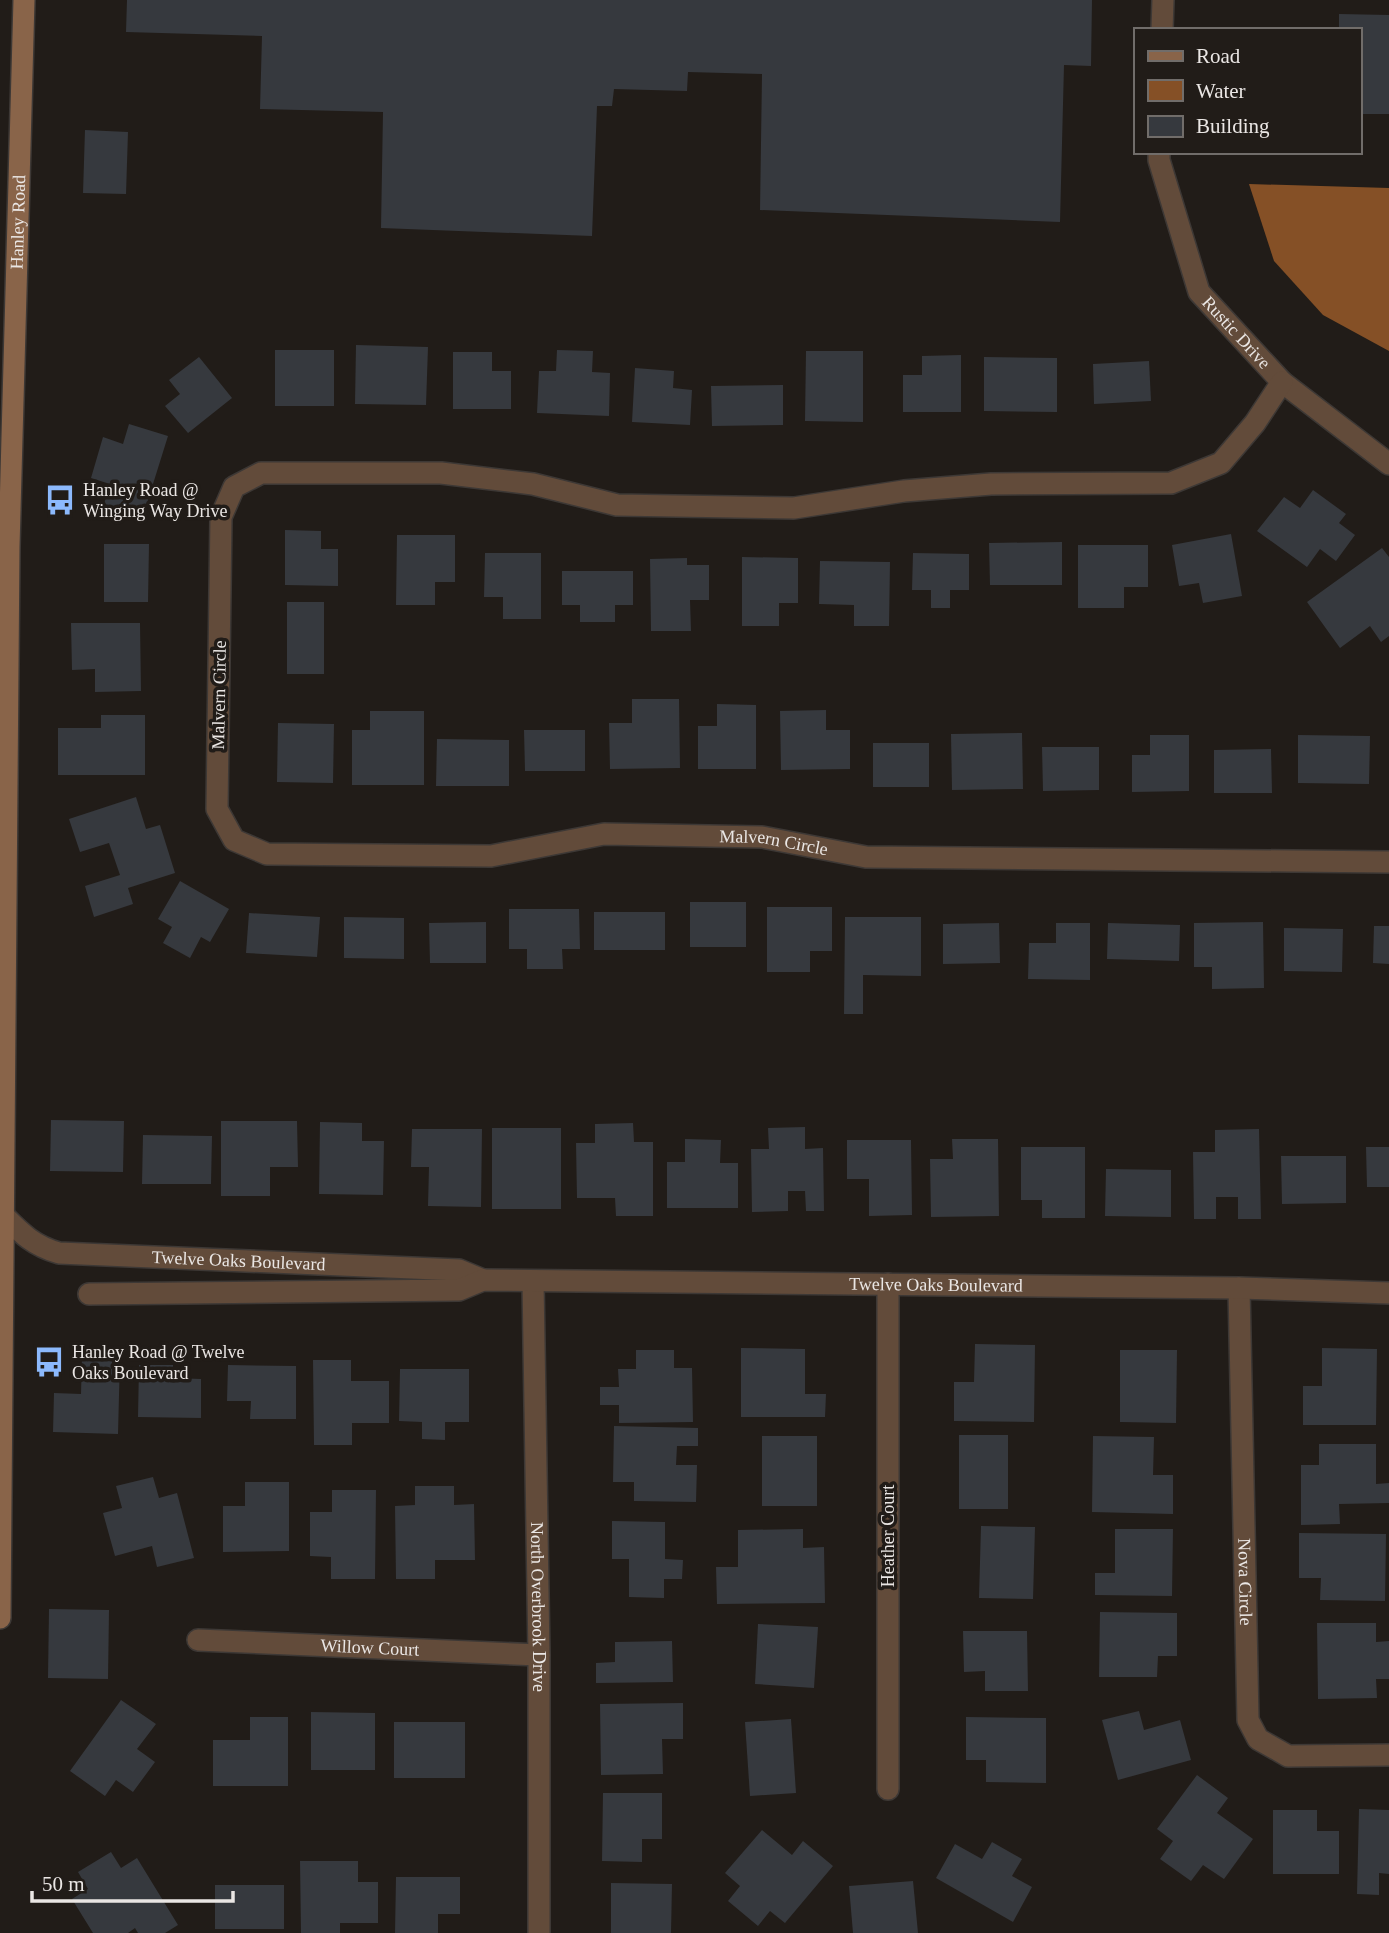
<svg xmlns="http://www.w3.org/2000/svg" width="1389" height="1933" viewBox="0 0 1389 1933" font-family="Georgia,serif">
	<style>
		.water { fill: #855026 }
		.building { fill: #36393e }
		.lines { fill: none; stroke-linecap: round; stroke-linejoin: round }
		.minor-casing { stroke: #3d3835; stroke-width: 24 }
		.secondary-casing { stroke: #3d3835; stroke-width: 24 }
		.minor { stroke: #624b3a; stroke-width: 21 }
		.secondary { stroke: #896449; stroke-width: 21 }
		.labels { text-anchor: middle; stroke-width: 7; stroke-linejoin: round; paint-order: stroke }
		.street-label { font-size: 18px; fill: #eae6e4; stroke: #211c18 }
		.poi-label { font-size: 18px; fill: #eae6e4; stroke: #211c18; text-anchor: start }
	</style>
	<rect width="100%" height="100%" fill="#211c18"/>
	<polygon class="water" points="1249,184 1389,188 1389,351 1323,315 1274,261"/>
	<g class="building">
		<polygon points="127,0 1092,0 1091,66 1064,65 1060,222 760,210 762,74 688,72 687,91 614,89 612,106 597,106 592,236 381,228 383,112 260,109 262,36 126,32"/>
		<polygon points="1339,14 1389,15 1389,114 1359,114 1359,30 1339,30"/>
		<polygon points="85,130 128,132 126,194 83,193"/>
		<polygon points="356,345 428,347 426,405 355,404"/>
		<rect x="275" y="350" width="59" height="56"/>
		<polygon points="557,350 593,351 592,372 610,373 609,416 537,413 539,371 556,371"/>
		<polygon points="806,351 863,351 863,422 805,421"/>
		<polygon points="453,352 492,352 492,371 511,371 511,409 453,409"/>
		<polygon points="961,355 961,412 903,412 903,375 922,375 922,356"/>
		<polygon points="199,357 232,398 188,433 165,406 180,394 169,380"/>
		<polygon points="984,357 1057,358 1057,412 984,411"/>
		<polygon points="1149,361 1151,401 1094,404 1093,364"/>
		<polygon points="635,368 674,371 673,388 692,390 690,425 632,422"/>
		<polygon points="783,385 783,425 712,426 711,386"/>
		<polygon points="129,424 168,436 143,516 104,504 110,484 91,478 103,437 123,444"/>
		<polygon points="1313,490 1346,514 1339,523 1355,535 1336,561 1320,549 1307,567 1257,531 1284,497 1300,508"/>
		<polygon points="285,530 321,531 321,549 338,549 338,586 285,585"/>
		<polygon points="1231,534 1242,596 1203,603 1199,583 1179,586 1172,545"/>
		<polygon points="397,535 455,535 455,582 435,582 435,605 396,605"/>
		<polygon points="1062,542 1062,585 990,585 989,543"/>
		<polygon points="104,544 149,544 148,602 104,602"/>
		<polygon points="1078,545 1148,545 1148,587 1124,587 1124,608 1078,608"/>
		<polygon points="1382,548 1389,557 1389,636 1381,642 1370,626 1340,648 1307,602"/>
		<polygon points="485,553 541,553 541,619 503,619 503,597 484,597"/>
		<polygon points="913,553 969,554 969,590 950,590 950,608 931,608 931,590 912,590"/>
		<polygon points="742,557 798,558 798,603 779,603 779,626 742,626"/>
		<polygon points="687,558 687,565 709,565 709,600 690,600 691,631 651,631 650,559"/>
		<polygon points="820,561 890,562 889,626 854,626 854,605 819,604"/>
		<polygon points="562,571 633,571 633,605 615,605 615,622 580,622 580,605 562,605"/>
		<rect x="287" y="602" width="37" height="72"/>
		<polygon points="71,623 140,623 141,691 95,692 95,669 72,670"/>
		<polygon points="632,699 679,699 680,768 610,769 609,723 632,723"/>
		<polygon points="717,704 756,705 756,769 698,769 698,726 717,726"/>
		<polygon points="826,710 826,730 850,730 850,769 781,770 780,711"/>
		<polygon points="370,711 424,711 424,785 352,785 352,730 370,730"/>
		<polygon points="101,715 145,715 145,775 58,775 58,728 101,728"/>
		<polygon points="278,723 334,724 333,783 277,782"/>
		<polygon points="524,730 585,730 585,771 525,771"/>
		<polygon points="1022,733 1023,789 952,790 951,734"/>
		<polygon points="1150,735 1189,735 1189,791 1132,792 1132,755 1150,755"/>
		<polygon points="1298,735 1370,736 1369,784 1298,783"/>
		<polygon points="437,739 509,740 509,786 436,786"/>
		<rect x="873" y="743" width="56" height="44"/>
		<polygon points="1042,747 1099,747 1099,790 1043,791"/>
		<polygon points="1271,749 1272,793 1214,793 1214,750"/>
		<polygon points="136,797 146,829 160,825 175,873 128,888 133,904 94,917 85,886 120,875 109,843 80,852 69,819"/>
		<polygon points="180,881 229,909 210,942 201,937 190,958 163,943 172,927 158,919"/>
		<rect x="690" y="902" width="56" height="45"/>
		<polygon points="767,907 832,907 832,951 810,951 810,972 767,972"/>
		<polygon points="509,909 579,909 580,949 562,949 563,969 527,969 527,949 509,949"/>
		<rect x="594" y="912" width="71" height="38"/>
		<polygon points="249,913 320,917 317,957 246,953"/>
		<polygon points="344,917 404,918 404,959 344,958"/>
		<polygon points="845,917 921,917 921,976 863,975 863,1014 844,1014"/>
		<polygon points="486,922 486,963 430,963 429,923"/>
		<polygon points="1263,922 1264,988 1212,989 1212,967 1194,967 1194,923"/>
		<polygon points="999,923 1000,963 943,964 943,924"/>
		<polygon points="1056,923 1090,923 1090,980 1028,979 1029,943 1056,943"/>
		<polygon points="1108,923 1180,925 1179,961 1107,959"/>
		<polygon points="1374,926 1389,926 1389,964 1373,963"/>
		<polygon points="1284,928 1343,929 1342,972 1284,971"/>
		<polygon points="51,1120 124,1121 123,1172 50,1171"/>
		<polygon points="221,1121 297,1121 298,1167 270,1167 270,1196 221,1196"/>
		<polygon points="320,1122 362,1123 362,1141 384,1141 383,1195 319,1194"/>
		<polygon points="633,1123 634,1142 653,1142 653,1216 616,1216 615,1198 577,1198 576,1143 595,1143 595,1124"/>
		<polygon points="805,1127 805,1149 823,1148 824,1211 806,1211 805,1191 788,1191 788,1211 752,1212 751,1149 769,1149 768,1128"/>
		<rect x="492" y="1128" width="69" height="81"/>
		<polygon points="412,1129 482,1129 481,1207 428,1206 429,1167 411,1167"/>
		<polygon points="1259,1129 1261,1219 1238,1219 1238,1197 1216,1197 1216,1219 1194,1219 1193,1152 1215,1152 1215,1130"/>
		<polygon points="143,1135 212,1136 211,1184 142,1184"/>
		<polygon points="685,1139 721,1140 720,1163 738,1163 738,1208 667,1208 667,1162 685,1162"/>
		<polygon points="952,1139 998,1139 999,1216 931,1217 930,1159 953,1159"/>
		<polygon points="847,1140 911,1140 912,1215 869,1216 869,1179 847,1179"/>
		<polygon points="1021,1147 1085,1147 1085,1218 1042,1218 1042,1200 1021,1200"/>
		<polygon points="1366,1147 1389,1147 1389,1187 1367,1187"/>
		<polygon points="1281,1156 1346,1156 1346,1203 1282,1204"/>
		<polygon points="1106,1169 1171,1170 1171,1217 1105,1216"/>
		<polygon points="975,1344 1035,1345 1034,1422 954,1421 954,1382 974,1382"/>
		<polygon points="741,1348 805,1349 805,1394 826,1394 825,1417 741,1417"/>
		<polygon points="1322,1348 1377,1349 1376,1425 1303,1425 1303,1386 1322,1386"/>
		<polygon points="636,1350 674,1350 674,1368 692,1368 693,1422 619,1423 619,1405 600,1405 600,1387 619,1387 618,1369 636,1369"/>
		<polygon points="1120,1350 1177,1350 1176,1423 1120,1422"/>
		<polygon points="82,1355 120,1357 118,1434 53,1432 54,1393 81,1394"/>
		<polygon points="313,1360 351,1360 351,1381 389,1381 389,1423 352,1423 352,1445 314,1445"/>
		<polygon points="139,1365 173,1365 173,1378 201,1379 201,1418 138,1417"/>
		<polygon points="228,1365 296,1366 296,1419 250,1419 251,1401 227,1401"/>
		<polygon points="400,1369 469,1369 469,1422 445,1422 445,1440 422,1439 422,1422 399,1421"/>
		<polygon points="614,1426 698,1428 698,1446 677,1446 676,1465 697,1465 696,1502 634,1501 634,1482 613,1482"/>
		<rect x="959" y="1435" width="49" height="74"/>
		<rect x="762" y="1436" width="55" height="70"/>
		<polygon points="1093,1436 1154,1437 1153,1475 1173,1475 1173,1514 1092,1512"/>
		<polygon points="1319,1444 1376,1444 1376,1484 1389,1483 1389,1503 1339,1504 1340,1524 1301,1525 1301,1465 1319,1465"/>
		<polygon points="153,1477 159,1498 177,1493 194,1558 157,1567 152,1546 115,1556 103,1513 122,1508 116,1486"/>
		<polygon points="245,1482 289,1482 289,1551 223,1552 223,1506 245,1506"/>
		<polygon points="415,1486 454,1486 454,1505 474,1504 475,1560 435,1560 435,1579 396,1579 395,1506 415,1505"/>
		<polygon points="332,1490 376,1490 375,1579 331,1579 331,1557 310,1556 310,1512 332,1512"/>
		<polygon points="612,1521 665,1522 665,1559 683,1560 682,1579 664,1579 664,1598 629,1597 629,1559 612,1559"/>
		<polygon points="981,1526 1035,1527 1033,1599 979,1598"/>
		<polygon points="803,1529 803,1548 824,1547 825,1603 717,1604 716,1567 738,1567 738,1530"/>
		<polygon points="1115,1529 1173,1529 1172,1596 1095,1595 1095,1573 1115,1573"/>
		<polygon points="1299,1533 1386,1534 1385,1601 1320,1600 1321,1578 1299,1578"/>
		<polygon points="49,1609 109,1610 108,1679 48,1678"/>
		<polygon points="1100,1612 1177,1613 1177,1656 1158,1656 1157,1677 1099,1677"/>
		<polygon points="1317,1623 1376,1623 1376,1642 1389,1641 1389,1679 1376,1679 1377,1698 1318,1699"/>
		<polygon points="758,1624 818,1627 814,1688 755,1684"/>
		<polygon points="963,1631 1027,1631 1028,1691 985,1691 985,1671 964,1672"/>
		<polygon points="672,1641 673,1682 596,1683 596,1663 615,1662 615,1642"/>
		<polygon points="121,1700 156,1724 137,1749 155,1762 133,1792 116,1780 105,1796 70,1771"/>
		<polygon points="683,1703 683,1739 662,1739 663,1774 601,1775 600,1704"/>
		<polygon points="1139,1711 1144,1730 1180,1720 1191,1760 1118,1780 1102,1720"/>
		<polygon points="311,1712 375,1713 375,1770 311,1770"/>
		<polygon points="250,1717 288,1717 288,1786 213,1786 213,1740 250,1740"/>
		<polygon points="966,1717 1046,1718 1046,1783 986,1782 986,1760 966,1760"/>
		<polygon points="791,1719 796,1793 750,1796 745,1722"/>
		<rect x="394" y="1722" width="71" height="56"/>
		<polygon points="1197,1775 1228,1798 1217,1813 1253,1839 1224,1879 1203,1865 1191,1881 1160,1859 1173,1841 1157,1829"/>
		<polygon points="603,1793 662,1793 662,1839 642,1839 642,1862 602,1861"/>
		<polygon points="1359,1809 1389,1810 1389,1874 1379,1873 1379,1895 1357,1894"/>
		<polygon points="1273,1810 1317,1810 1317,1831 1339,1831 1339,1874 1273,1874"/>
		<polygon points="762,1830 792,1855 803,1841 833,1866 785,1923 770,1911 758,1926 728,1901 740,1886 725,1873"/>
		<polygon points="992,1842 1022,1859 1012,1876 1032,1887 1013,1922 936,1878 955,1844 982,1859"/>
		<polygon points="111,1852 121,1868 137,1858 178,1925 165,1933 138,1933 135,1928 128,1933 93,1933 72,1899 88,1889 78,1872"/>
		<polygon points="300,1861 358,1861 358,1882 378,1882 378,1923 340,1923 340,1933 301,1933"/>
		<polygon points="396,1877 460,1877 460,1914 438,1914 438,1933 395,1933"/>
		<polygon points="913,1881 918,1933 853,1933 849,1886"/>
		<polygon points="611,1883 672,1884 671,1933 611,1933"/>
		<rect x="215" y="1885" width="69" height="44"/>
	</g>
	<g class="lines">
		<g class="minor-casing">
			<g id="minor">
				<polyline points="1162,30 1163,0"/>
				<path id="s1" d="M1159 152V160L1199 292 1282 382 1389 464"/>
				<path id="s2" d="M1282 382 1255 423 1221 463 1171 483 991 484 904 491 794 508 617 505 533 484 441 473H261L234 487 221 517 217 809 234 840 267 854 491 856 604 834 762 837 866 857 1389 862"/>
				<path id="s3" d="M4 1216C22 1234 34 1246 59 1253L459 1270 483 1280"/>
				<path id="s4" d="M533 1281 539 1655V1933"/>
				<path id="s5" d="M1239 1288 1248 1720 1258 1739 1288 1756 1389 1755"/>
				<path id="s6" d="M89 1294 459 1290 483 1280 1239 1288 1389 1293"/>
				<path id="s7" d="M198 1640 539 1655"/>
				<polyline points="888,1789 888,1284"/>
			</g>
		</g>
		<g class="secondary-casing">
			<g id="secondary">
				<path id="s8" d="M0 1618 9 547 24 0"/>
			</g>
		</g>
		<use href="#minor" class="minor"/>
		<use href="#secondary" class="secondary"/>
	</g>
	<defs>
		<g id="bus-bare" transform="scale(2.415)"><path d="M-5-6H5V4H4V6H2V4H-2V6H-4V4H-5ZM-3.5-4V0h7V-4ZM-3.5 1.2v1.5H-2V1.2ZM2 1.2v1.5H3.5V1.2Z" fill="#8cb9fc" stroke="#211c18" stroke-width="2.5" paint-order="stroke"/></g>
	</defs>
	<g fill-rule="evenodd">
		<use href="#bus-bare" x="60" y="500"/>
		<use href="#bus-bare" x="49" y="1362"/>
	</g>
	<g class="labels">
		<g class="street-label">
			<text dy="6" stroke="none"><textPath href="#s8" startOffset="1396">Hanley Road</textPath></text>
			<text dy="6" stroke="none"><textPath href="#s1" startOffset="201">Rustic Drive</textPath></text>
			<text transform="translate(219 695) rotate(-89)" y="6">Malvern Circle</text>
			<text dy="6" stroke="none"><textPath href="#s2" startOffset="2006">Malvern Circle</textPath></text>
			<text dy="6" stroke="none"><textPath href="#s3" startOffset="247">Twelve Oaks Boulevard</textPath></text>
			<text dy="6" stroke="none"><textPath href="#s6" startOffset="849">Twelve Oaks Boulevard</textPath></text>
			<text transform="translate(888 1536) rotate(-90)" y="6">Heather Court</text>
			<text dy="6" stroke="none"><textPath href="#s5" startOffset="294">Nova Circle</textPath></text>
			<text dy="6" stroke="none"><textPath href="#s4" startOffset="326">North Overbrook Drive</textPath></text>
			<text dy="6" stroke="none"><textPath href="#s7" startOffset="172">Willow Court</textPath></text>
		</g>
		<g class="poi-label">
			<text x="83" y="496">Hanley Road @<tspan x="83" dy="21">Winging Way Drive</tspan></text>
			<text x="72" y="1358">Hanley Road @ Twelve<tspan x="72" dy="21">Oaks Boulevard</tspan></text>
		</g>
	</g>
	<rect x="1134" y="28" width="228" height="126" fill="#211c18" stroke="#716d6a" stroke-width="2"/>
	<rect x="1148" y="51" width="35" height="10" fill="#896449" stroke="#716d6a" stroke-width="2"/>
	<text x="1196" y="63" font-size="21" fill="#eae6e4">Road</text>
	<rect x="1148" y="80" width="35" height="21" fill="#855026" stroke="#716d6a" stroke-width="2"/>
	<text x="1196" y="98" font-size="21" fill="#eae6e4">Water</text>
	<rect x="1148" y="116" width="35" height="21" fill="#36393e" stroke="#716d6a" stroke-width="2"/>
	<text x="1196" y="133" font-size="21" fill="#eae6e4">Building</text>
	<path d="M32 1891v10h201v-10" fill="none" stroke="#eae6e4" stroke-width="3.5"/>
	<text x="42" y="1891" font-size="21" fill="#eae6e4" stroke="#211c18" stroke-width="5" paint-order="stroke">50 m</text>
</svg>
